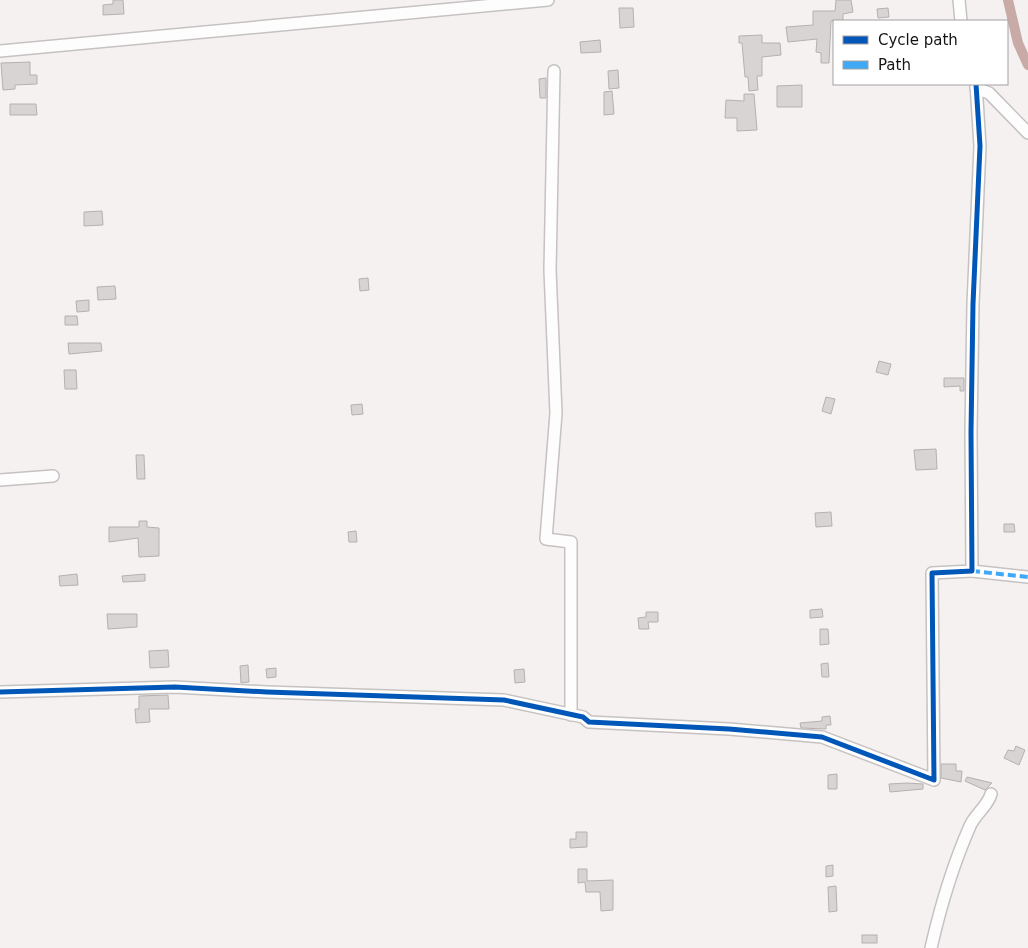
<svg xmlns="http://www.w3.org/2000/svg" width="1028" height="948" viewBox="0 0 1028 948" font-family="'DejaVu Sans',sans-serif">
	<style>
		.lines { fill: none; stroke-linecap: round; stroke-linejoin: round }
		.canal { stroke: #c8aba6; stroke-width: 10 }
		.building { fill: #d7d4d3; stroke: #b4b1b1 }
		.street-casing { stroke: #c5c2c1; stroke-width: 14 }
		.street { stroke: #fefdfd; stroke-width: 11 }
		.quiet { stroke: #3fa9f5; stroke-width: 4; stroke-dasharray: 8 4; stroke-linecap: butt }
		.cycleway-casing { stroke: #fff; stroke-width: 8 }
		.cycleway { stroke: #0057b8; stroke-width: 5 }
	</style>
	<rect width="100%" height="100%" fill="#f5f1f0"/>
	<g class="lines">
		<polyline class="canal" points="1008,0 1018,43 1028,65"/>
	</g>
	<g class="building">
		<polygon points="113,0 123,0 124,14 103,15 103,5 113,4"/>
		<polygon points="836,0 851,0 853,12 843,14 843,21 831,21 829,63 821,63 821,53 816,52 817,39 788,42 786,27 813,25 813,11 835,11"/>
		<polygon points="619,8 633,8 634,27 620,28"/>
		<polygon points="888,8 889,17 878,18 877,9"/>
		<polygon points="762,35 762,43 780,43 781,55 762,57 762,76 757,76 758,90 749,91 748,77 745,77 742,43 739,43 739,36"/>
		<polygon points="600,40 601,52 581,53 580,42"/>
		<polygon points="30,62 30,75 37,75 37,84 15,85 15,89 3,90 1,63"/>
		<polygon points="618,70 619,88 609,89 608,71"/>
		<polygon points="546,78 546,98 540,98 539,79"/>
		<polygon points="802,85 802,107 777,107 777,86"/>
		<polygon points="612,91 614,114 604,115 604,92"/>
		<polygon points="744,94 754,94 757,130 737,131 737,118 725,118 726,100 744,101"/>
		<polygon points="10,104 36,104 37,115 10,115"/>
		<polygon points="102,211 103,225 84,226 84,212"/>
		<polygon points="368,278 369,290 360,291 359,279"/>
		<polygon points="115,286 116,299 98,300 97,287"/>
		<polygon points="89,300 89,311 77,312 76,301"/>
		<polygon points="65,316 77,316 78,325 65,325"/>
		<polygon points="68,343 101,343 102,351 69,354"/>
		<polygon points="879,361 891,364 888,375 876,372"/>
		<polygon points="64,370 76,370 77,389 65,389"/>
		<polygon points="944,378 964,378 964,391 960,391 960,386 944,387"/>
		<polygon points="826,397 835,399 831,414 822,411"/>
		<polygon points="362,404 363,414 352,415 351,405"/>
		<polygon points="936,449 937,469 916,470 914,450"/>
		<polygon points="136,455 144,455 145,479 137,479"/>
		<polygon points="831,512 832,526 816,527 815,513"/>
		<polygon points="139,521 147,521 147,527 159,528 159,556 139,557 138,538 109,542 109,527 139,527"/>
		<polygon points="1004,524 1014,524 1015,532 1004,532"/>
		<polygon points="356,531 357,542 349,542 348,532"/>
		<polygon points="77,574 78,585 60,586 59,576"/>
		<polygon points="145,574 145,581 123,582 122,576"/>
		<polygon points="822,609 823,617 810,618 810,610"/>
		<polygon points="646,612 658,612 658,622 648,622 649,629 639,629 638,618 646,617"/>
		<polygon points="107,614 137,614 137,627 108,629"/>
		<polygon points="820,629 828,629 829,644 820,645"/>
		<polygon points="168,650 169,667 150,668 149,651"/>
		<polygon points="828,663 829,677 822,677 821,664"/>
		<polygon points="248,665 249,682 241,683 240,666"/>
		<polygon points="276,668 276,677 267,678 266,669"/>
		<polygon points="524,669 525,682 515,683 514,670"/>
		<polygon points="168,695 169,709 149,709 150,722 136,723 135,709 139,709 139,696"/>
		<polygon points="830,716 831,725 826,725 826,729 801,728 800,723 822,721 822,717"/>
		<polygon points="1016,746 1025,750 1019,765 1004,758 1008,750 1014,751"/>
		<polygon points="941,764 956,764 956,771 962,771 961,782 941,778"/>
		<polygon points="837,774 837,789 828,789 828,775"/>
		<polygon points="967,777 992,783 985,790 965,781"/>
		<polygon points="907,783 923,784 923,789 890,792 889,784"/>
		<polygon points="576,832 587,832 587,847 570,848 570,839 576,839"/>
		<polygon points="833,865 833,876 826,877 826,866"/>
		<polygon points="578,869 587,869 587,881 613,880 613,910 601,911 600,892 586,892 585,882 578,883"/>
		<polygon points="836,886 837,911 829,912 828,887"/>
		<rect x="862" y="935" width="15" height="8"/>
	</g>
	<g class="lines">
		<g class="street-casing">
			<g id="street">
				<polyline points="959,0 961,21"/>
				<polyline points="0,51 548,0"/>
				<polyline points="554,71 550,270 556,413 546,539 571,542 571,715"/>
				<polyline points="976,88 989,93 1028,133"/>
				<polyline points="0,480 53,476"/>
				<polyline points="972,571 1028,577"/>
				<polyline points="0,692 175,687 267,692 504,700 583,717 589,722 729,729 822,737 934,780 932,573 972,571 971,432 973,304 980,146 976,84"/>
				<path d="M931 948C941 904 952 867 970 826 975 814 988 806 991 794"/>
			</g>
		</g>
		<use href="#street" class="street"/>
		<polyline class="quiet" points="972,571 1028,577"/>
		<g class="cycleway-casing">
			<polyline id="cycleway" points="0,692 175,687 267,692 504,700 583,717 589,722 729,729 822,737 934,780 932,573 972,571 971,432 973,304 980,146 976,84"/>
		</g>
		<use href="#cycleway" class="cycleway"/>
	</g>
	<rect x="833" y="20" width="175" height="65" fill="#ffffff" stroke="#a2a1a1"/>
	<rect x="843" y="36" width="25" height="8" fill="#0057b8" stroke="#a2a1a1"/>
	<text x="878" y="45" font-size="15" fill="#161313">Cycle path</text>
	<rect x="843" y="61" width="25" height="8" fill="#3fa9f5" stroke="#a2a1a1"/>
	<text x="878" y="70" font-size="15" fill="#161313">Path</text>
</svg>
